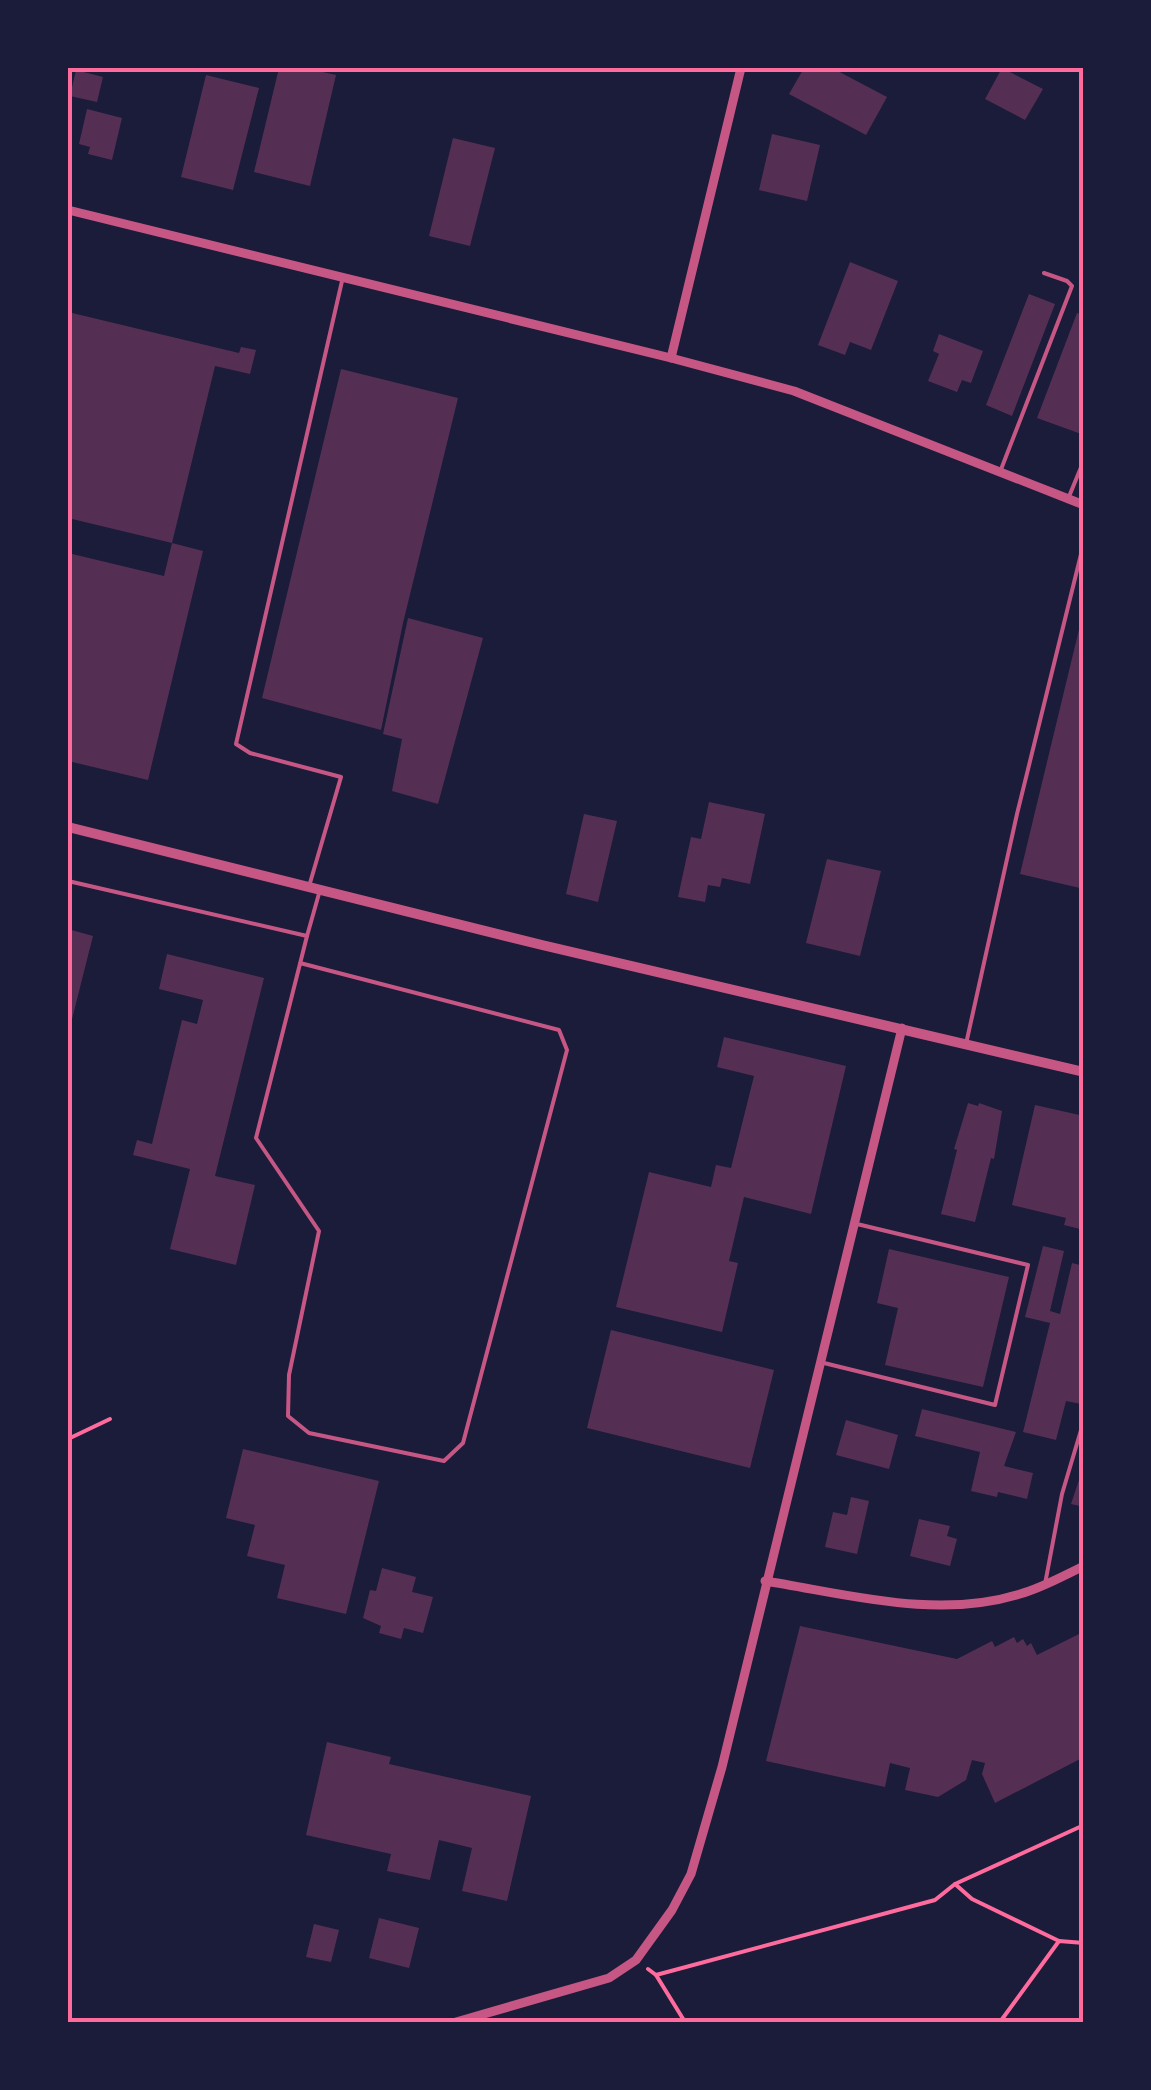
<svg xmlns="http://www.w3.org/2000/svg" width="1151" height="2090" viewBox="0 0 1151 2090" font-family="'Titillium Web',sans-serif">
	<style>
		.building { fill: #542f53 }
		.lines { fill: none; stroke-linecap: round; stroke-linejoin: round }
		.path { stroke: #ff6b9d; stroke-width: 4 }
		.service { stroke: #c65784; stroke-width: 4 }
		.minor { stroke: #c65784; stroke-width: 9 }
		.tertiary { stroke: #c65784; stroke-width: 10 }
		.neatline { fill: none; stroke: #ff6b9d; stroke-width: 4 }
	</style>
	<rect width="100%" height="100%" fill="#1b1b3a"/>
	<g class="building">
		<polygon points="279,68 305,68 336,75 310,186 254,172"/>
		<polygon points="804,68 832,68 887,97 866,135 789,94"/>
		<polygon points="1002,68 1043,89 1025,120 985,99"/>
		<polygon points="76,70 103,77 97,102 70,96"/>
		<polygon points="206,75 259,88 233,190 181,177"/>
		<polygon points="87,109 122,118 112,160 88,154 90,147 79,144"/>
		<polygon points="772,134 820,145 807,201 759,190"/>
		<polygon points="453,138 495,148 470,246 429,236"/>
		<polygon points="850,262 898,281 871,350 850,342 845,355 818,345"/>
		<polygon points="1029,294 1055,304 1012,416 986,405"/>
		<polygon points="68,312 239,353 241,347 256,350 250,374 215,366 172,543 68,518"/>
		<polygon points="1077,313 1084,315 1084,435 1037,418"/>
		<polygon points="939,334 983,351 971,383 962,380 957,392 928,381 939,354 933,351"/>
		<polygon points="341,369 458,398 403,623 381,730 262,698"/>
		<polygon points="172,543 203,551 148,780 68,761 68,553 164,576"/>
		<polygon points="1082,617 1084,617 1084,889 1020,874"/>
		<polygon points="408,618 483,638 438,804 392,791 402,739 383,734"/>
		<polygon points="709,802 765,814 750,884 722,878 720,887 708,885 705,902 678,897 691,837 701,839"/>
		<polygon points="584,814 617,821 598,902 566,894"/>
		<polygon points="827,859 881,871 860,956 806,943"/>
		<polygon points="68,929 93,936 69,1031 68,1031"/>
		<polygon points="167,954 264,978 215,1176 255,1185 236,1265 170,1249 190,1169 133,1155 137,1140 152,1144 182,1020 197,1024 203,1000 159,989"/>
		<polygon points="724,1037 846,1066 811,1214 744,1197 729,1261 738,1263 722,1332 616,1307 649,1172 711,1187 716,1165 731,1168 754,1076 717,1067"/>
		<polygon points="968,1103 978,1106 979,1103 1002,1111 994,1159 991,1158 975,1222 941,1214 957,1150 954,1149"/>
		<polygon points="1035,1105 1084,1116 1084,1230 1064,1225 1066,1218 1012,1205"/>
		<polygon points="1043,1246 1064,1251 1050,1311 1060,1314 1072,1263 1084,1266 1084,1393 1081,1404 1066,1401 1056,1440 1023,1432 1050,1323 1025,1317"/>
		<polygon points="889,1249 1009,1277 983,1387 885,1365 898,1308 877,1303"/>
		<polygon points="611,1330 774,1370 750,1468 587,1428"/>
		<polygon points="922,1409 1016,1432 1004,1466 1033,1473 1027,1499 998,1492 997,1497 971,1491 980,1452 915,1436"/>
		<polygon points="846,1420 898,1435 889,1469 836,1455"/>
		<polygon points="243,1449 379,1481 346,1614 277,1598 285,1565 247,1556 255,1525 226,1518"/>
		<polygon points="1084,1465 1084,1507 1071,1504"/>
		<polygon points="851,1497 869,1501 857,1554 825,1547 833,1512 847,1515"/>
		<polygon points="919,1519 950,1526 947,1536 957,1539 950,1566 910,1556"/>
		<polygon points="382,1568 416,1577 412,1592 433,1597 423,1633 404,1628 401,1639 379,1633 381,1626 363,1618 370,1590 376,1591"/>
		<polygon points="800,1626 957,1659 992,1641 995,1647 1014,1637 1017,1643 1023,1639 1027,1646 1031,1643 1037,1655 1081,1633 1084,1757 995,1803 982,1774 985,1763 972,1760 966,1780 938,1797 905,1790 910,1768 890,1763 885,1787 766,1761"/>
		<polygon points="327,1742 391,1757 389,1764 531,1796 507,1901 462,1891 472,1848 439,1840 430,1880 387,1871 391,1854 306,1835"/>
		<polygon points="379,1918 419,1928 409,1968 369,1958"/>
		<polygon points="314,1924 339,1930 331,1962 306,1957"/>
	</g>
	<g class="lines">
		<g class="path">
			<polyline points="68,1439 110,1419"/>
			<polyline points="955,1884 972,1899 1059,1941"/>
			<polyline points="648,1969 656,1975 935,1900 955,1884 1084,1825"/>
			<polyline points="656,1975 685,2022"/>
			<polyline points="1000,2022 1059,1941 1084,1943"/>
		</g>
		<g class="service">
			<polyline points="1000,472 1072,286 1067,281 1044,273"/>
			<polyline points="1068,499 1084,460"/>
			<polyline points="68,881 307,936 320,890"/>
			<polyline points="310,883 341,777 250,753 236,744 342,281"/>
			<polyline points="300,963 559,1030 567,1050 463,1443 444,1461 309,1433 288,1416 289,1375 319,1231 256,1138 307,936"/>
			<polyline points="966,1044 1017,814 1084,542"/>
			<polyline points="824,1363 995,1405 1028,1265 857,1224"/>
			<polyline points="1045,1584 1062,1494 1084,1420"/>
		</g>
		<g class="minor">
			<polyline points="68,210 671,358 794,391 1084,505"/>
			<polyline points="671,358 741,68"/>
			<path d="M765 1581C848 1594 937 1620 1020 1594 1042 1588 1063 1576 1084 1566"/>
			<polyline points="456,2022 609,1978 636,1960 672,1910 691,1874 722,1767 902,1028"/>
		</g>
		<polyline class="tertiary" points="68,827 542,945 1084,1072"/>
	</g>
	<rect width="1151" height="2090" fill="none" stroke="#1b1b3a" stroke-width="140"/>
	<rect x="70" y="70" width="1011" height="1950" class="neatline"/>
</svg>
